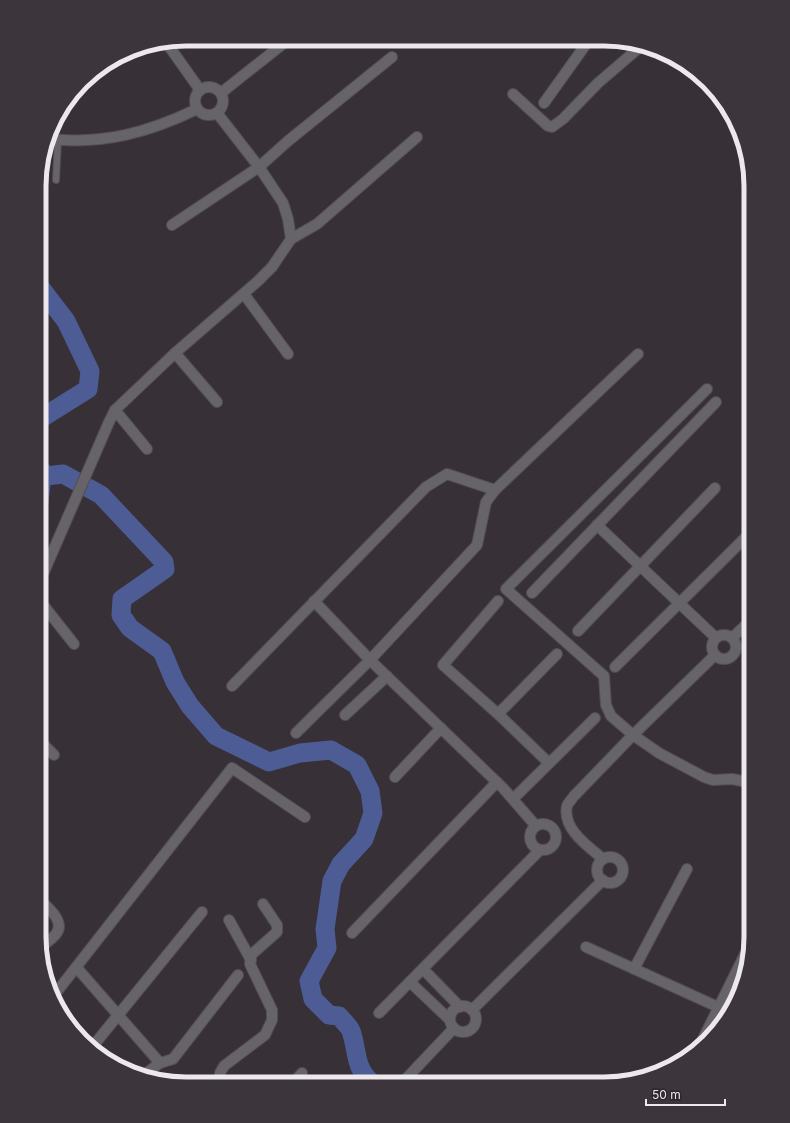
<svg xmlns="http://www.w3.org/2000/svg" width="790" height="1123" viewBox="0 0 790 1123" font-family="Inter,sans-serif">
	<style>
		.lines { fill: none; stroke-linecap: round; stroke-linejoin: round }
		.canal { stroke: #4d5c94; stroke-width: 11 }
		.river { stroke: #4d5c94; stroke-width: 19 }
		.lane-casing { stroke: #544d54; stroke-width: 8 }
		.street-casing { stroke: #544d54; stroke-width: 12 }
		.lane { stroke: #666469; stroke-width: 6 }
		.street { stroke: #666469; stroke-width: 10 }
		.rim { fill: none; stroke: #ece8ec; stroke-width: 5 }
	</style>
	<rect width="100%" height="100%" fill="#373037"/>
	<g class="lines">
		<polyline class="canal" points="40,527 46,476"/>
		<g class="river">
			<polyline points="40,419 88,389 90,371 66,321 40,287"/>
			<path d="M40 469 46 476 63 474 101 495 164 562 165 569 122 599 121 615 130 628 162 651 175 682 190 706 216 736 269 762 300 753 331 750 357 765 370 791 373 813 364 839 341 864 332 881 325 929 327 948 309 981 313 999 329 1015 339 1016C343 1021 349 1026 351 1031 358 1051 354 1068 372 1083"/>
		</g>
		<g class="lane-casing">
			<polyline id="lane" points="56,180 58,140"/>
		</g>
		<g class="street-casing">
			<g id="street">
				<polyline points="166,42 200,90"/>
				<circle cx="209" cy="101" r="14"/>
				<polyline points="221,93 289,39"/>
				<polyline points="513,94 548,126 552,127 563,119 598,83 640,47"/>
				<polyline points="544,103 589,40"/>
				<path d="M49 139C103 145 150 132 197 109"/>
				<polyline points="172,225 259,167 288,141 392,57"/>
				<polyline points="291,239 317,224 417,137"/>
				<polyline points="244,294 288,354"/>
				<polyline points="175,353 217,402"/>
				<polyline points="707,389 506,589 604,676 606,705 611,716 633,735 659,753 704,777 713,780 732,779 742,781 751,786"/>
				<polyline points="115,410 147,449"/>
				<polyline points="597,525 716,638"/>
				<polyline points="40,581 109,422 115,410 175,353 258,281 272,267 291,239 288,219 283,203 259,167 217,113"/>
				<polyline points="532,593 716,402"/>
				<polyline points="40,601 74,644"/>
				<polyline points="314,601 370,660 503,788 536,826"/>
				<polyline points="498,601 443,665 498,714 549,763"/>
				<polyline points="578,631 715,488"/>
				<circle cx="724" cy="647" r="12"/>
				<polyline points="732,638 751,620"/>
				<polyline points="615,667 751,532"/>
				<polyline points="232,686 426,487 447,474 495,490"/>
				<polyline points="498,714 557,654"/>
				<polyline points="345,715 387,676"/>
				<polyline points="296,733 370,660 477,545 486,502 495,490 638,354"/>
				<polyline points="39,740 54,755"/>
				<polyline points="395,777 441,728"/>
				<polyline points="513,799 595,718"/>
				<circle cx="543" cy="837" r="13"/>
				<circle cx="610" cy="870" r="13"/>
				<path d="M603 859C588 846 562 829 567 806 568 803 572 799 574 796L633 735 715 655"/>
				<path d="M39 899C47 907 66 921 56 934 52 939 46 943 41 947"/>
				<polyline points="229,920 251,960"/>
				<polyline points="352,933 497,782"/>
				<polyline points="586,947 718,1007"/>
				<polyline points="77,968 160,1063"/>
				<polyline points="423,969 460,1007"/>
				<polyline points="634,969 687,869"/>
				<polyline points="410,982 450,1020"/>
				<polyline points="55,994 232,768 305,817"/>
				<circle cx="463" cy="1019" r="13"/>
				<polyline points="472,1010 603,880"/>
				<polyline points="379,1013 540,850"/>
				<polyline points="702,1041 751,942"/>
				<polyline points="93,1046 202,912"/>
				<polyline points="145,1074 160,1063 173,1059 238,975"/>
				<polyline points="220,1083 220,1073 224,1066 265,1035 272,1020 272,1010 250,964 251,955 277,932 277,925 263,904"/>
				<polyline points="293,1083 302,1073"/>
				<polyline points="402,1083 454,1028"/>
			</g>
		</g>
		<use href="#lane" class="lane"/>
		<use href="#street" class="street"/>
	</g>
	<path d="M0 0H790V1123H0ZM186 46H604A140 140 0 0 1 744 186V937A140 140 0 0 1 604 1077H186A140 140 0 0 1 46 937V186A140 140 0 0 1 186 46Z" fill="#3c363c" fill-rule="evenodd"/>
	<path class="rim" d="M186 46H604A140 140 0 0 1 744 186V937A140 140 0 0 1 604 1077H186A140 140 0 0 1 46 937V186A140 140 0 0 1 186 46Z"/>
	<path d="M646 1099v6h79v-6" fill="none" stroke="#ece8ec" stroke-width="2"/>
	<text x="652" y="1099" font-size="12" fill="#ece8ec" stroke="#2d272d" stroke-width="3" paint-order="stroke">50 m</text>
</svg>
